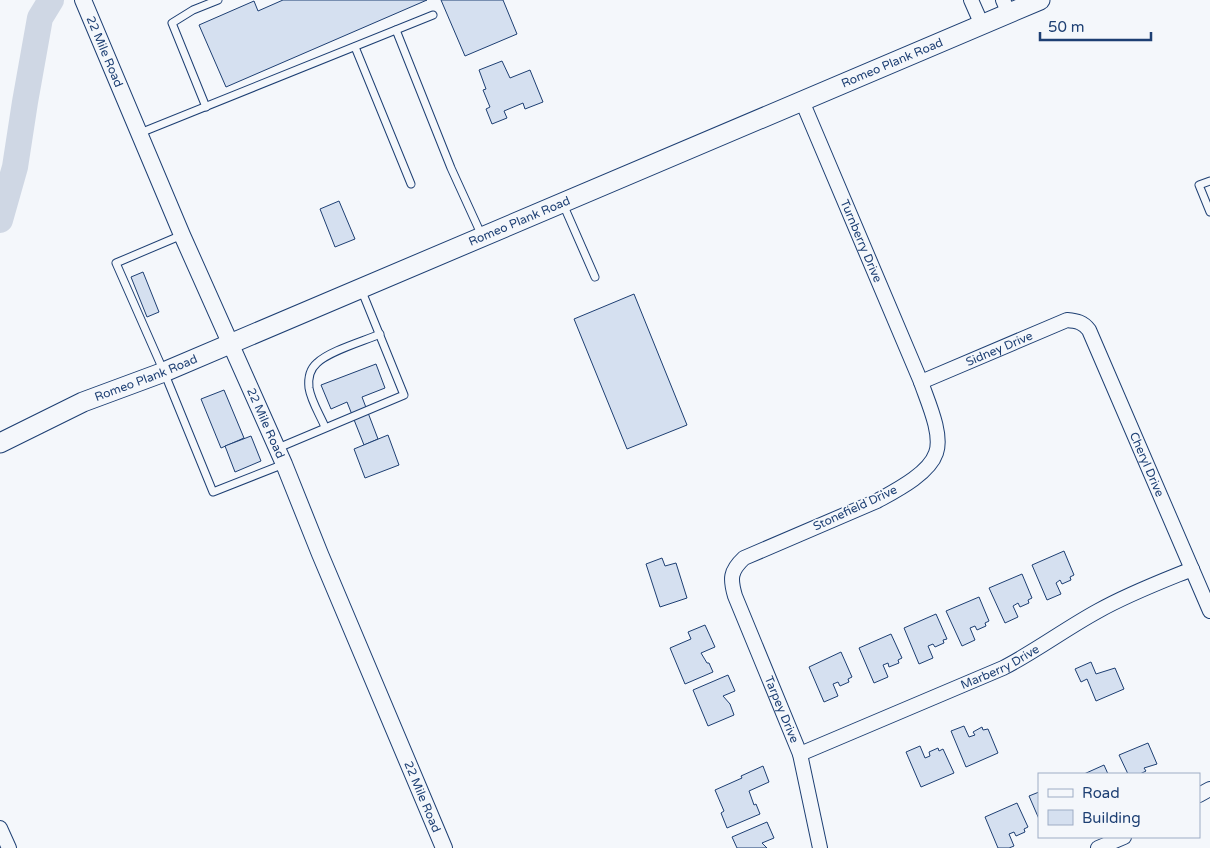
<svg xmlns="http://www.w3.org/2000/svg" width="1210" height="848" viewBox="0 0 1210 848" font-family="'Varela Round',sans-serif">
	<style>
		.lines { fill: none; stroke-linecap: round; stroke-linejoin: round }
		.river { stroke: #cfd7e4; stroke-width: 26 }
		.building { fill: #d5e0f0; stroke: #1d3f73 }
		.service-casing { stroke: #1d3f73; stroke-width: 9 }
		.minor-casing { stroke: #1d3f73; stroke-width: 16 }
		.tertiary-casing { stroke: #1d3f73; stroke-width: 18 }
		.secondary-casing { stroke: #1d3f73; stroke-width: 21 }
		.service { stroke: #f4f7fb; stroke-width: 7 }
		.minor { stroke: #f4f7fb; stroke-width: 14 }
		.tertiary { stroke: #f4f7fb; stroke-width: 16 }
		.secondary { stroke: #f4f7fb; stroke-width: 19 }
		.labels { text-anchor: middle; stroke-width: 4; stroke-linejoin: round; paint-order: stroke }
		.street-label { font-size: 12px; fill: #1d3f73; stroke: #f4f7fb }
	</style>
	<rect width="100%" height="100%" fill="#f4f7fb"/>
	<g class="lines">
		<polyline class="river" points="0,220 15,167 25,102 40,18 51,0"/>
	</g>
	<g class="building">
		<polygon points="283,0 427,0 226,87 199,25 254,1 258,11"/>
		<polygon points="441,0 503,0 517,34 465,56"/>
		<polygon points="502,61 510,78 530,70 543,102 525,109 523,103 504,111 507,118 492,124 486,109 490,107 483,90 486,89 479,70"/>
		<polygon points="339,201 355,239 335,247 320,209"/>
		<polygon points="143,272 159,312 147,317 131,277"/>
		<polygon points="634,294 687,425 627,449 574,319"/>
		<polygon points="376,364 385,388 362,397 378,439 364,445 347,402 331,409 321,385"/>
		<polygon points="224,390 244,438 221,448 201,399"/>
		<polygon points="388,435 399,465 365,478 354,449"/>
		<polygon points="251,436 261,461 235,472 225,446"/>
		<polygon points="1064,551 1074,575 1070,577 1071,580 1062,584 1060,580 1056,583 1061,594 1047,600 1032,565"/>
		<polygon points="662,558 665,566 676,563 687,598 660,607 646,564"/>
		<polygon points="1022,574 1032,598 1028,600 1029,603 1020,607 1018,603 1013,606 1018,617 1005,623 989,588"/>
		<polygon points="979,597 989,621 985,623 986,626 977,630 975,626 970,628 975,640 962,646 946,611"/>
		<polygon points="936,614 947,639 943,640 944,643 935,647 933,644 928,646 933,658 919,664 904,628"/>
		<polygon points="705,625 715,647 701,653 707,663 709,663 713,672 685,684 670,648 691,639 688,632"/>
		<polygon points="891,634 902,658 898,660 899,663 889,667 888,663 883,665 888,677 874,683 859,648"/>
		<polygon points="841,652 852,677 848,679 849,682 840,686 838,682 833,684 838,696 824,702 809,667"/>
		<polygon points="1091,662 1096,674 1115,668 1124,689 1096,701 1087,679 1081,682 1075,669"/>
		<polygon points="728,675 735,691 723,696 730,704 734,715 708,726 693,690"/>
		<polygon points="964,726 969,737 975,735 973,732 982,727 983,730 988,729 998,753 966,767 951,731"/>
		<polygon points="1148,743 1157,764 1144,768 1146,771 1140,774 1128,774 1119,755"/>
		<polygon points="920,746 925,758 930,756 929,752 938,748 939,751 943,749 954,773 921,787 906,752"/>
		<polygon points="1104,765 1108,774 1084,774"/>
		<polygon points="763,766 769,782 749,791 754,805 756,804 760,814 727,828 721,813 724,811 715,790 742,778 741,776"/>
		<polygon points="1039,792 1039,819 1029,796"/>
		<polygon points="1017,803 1028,827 1024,829 1025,832 1016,836 1014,832 1009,834 1014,846 1009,848 998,848 985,817"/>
		<polygon points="767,822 774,838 762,843 767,848 737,848 732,837"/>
	</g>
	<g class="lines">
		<g class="service-casing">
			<g id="service">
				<polyline points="396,30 451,168 482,236"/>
				<polyline points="355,47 411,184"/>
				<polyline points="206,107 172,23 193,10 218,0"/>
				<polyline points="140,133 433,15"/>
				<polyline points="1210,181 1199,185 1210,212"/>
				<polyline points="563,204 595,277"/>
				<polyline points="182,235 116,263 164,372 213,492 284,464"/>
				<path d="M325 427C320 415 311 401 309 388 308 379 310 369 317 363 329 351 364 341 380 334"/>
				<polyline points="278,448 404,395 361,289"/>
			</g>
		</g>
		<g class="minor-casing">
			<g id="minor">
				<polyline points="971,0 982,25"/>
				<polyline points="1003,0 1009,14"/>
				<path id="s1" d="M802 101 921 382C927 400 943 434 936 453 929 474 895 491 877 501L744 558C730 571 730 579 735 596L800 754 820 848"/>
				<path id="s2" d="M921 382 1067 320C1077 321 1083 322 1089 330L1210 611"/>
				<path id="s3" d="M800 754 1003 668C1036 651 1065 629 1098 611 1128 594 1160 582 1192 569"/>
				<polyline points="1199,795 1210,789"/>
				<polyline points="0,828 9,848"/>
				<polyline points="1098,848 1124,837"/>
			</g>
		</g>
		<g class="tertiary-casing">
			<g id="tertiary">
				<path id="s4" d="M83 0 182 235 284 464 320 554 444 848"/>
			</g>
		</g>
		<g class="secondary-casing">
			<g id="secondary">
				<path id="s5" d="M0 443 83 402 164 372 1040 0"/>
			</g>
		</g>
		<use href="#service" class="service"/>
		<use href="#minor" class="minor"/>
		<use href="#tertiary" class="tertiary"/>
		<use href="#secondary" class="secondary"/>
	</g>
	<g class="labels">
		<g class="street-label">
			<text dy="4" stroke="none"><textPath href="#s4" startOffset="56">22 Mile Road</textPath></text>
			<text dy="4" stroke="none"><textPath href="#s5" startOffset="970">Romeo Plank Road</textPath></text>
			<text dy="4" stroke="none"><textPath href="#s5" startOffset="565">Romeo Plank Road</textPath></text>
			<text dy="4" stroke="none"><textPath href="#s1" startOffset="152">Turnberry Drive</textPath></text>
			<text dy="4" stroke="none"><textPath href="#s2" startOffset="85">Sidney Drive</textPath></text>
			<text dy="4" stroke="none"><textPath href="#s5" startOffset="160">Romeo Plank Road</textPath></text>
			<text dy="4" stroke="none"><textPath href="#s4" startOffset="461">22 Mile Road</textPath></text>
			<text dy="4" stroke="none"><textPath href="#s2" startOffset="330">Cheryl Drive</textPath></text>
			<text transform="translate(855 508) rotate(-25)" y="4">Stonefield Drive</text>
			<text dy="4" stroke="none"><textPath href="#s3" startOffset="218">Marberry Drive</textPath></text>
			<text dy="4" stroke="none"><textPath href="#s1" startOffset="766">Tarpey Drive</textPath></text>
			<text dy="4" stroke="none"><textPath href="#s4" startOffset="866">22 Mile Road</textPath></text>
		</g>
	</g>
	<rect x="1038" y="773" width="162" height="65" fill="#f4f7fb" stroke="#9eadc5"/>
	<rect x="1048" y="789" width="25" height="8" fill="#f4f7fb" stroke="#9eadc5"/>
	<text x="1082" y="798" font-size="15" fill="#1d3f73">Road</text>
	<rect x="1048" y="810" width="25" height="15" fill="#d5e0f0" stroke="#9eadc5"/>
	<text x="1082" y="823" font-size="15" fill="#1d3f73">Building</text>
	<path d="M1040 32v8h111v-8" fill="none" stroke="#1d3f73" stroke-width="2.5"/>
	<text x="1048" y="32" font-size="15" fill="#1d3f73" stroke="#f4f7fb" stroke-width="4" paint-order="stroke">50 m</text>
</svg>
